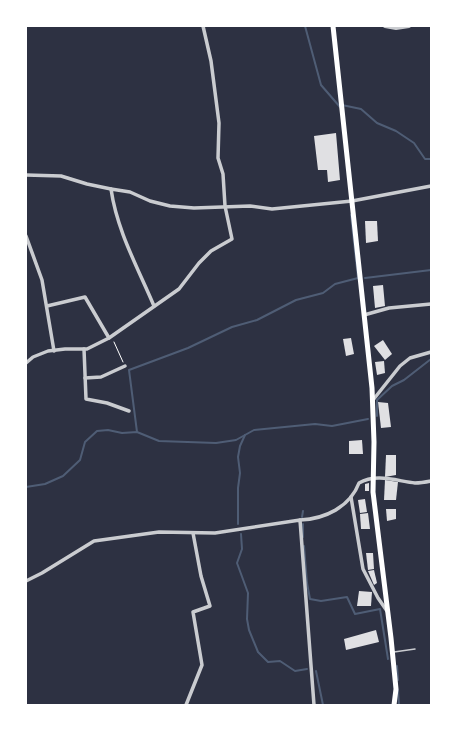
<svg xmlns="http://www.w3.org/2000/svg" width="457" height="731" viewBox="0 0 457 731" font-family="Quicksand,sans-serif">
	<style>
		.lines { fill: none; stroke-linecap: round; stroke-linejoin: round }
		.stream { stroke: #4f5d75; stroke-width: 2 }
		.building { fill: #e0e0e3 }
		.path { stroke: #fff; stroke-width: 1 }
		.service { stroke: #caccd0; stroke-width: 1.5 }
		.minor { stroke: #caccd0; stroke-width: 3.5 }
		.tertiary { stroke: #caccd0; stroke-width: 4 }
		.secondary { stroke: #fff; stroke-width: 5 }
	</style>
	<rect width="100%" height="100%" fill="#2d3142"/>
	<g class="lines">
		<g class="stream">
			<polyline points="305,26 321,85 340,107"/>
			<polyline points="342,105 361,109 377,123 396,131 414,143 425,159 431,159"/>
			<polyline points="365,278 431,270"/>
			<polyline points="377,416 377,400 392,386 404,380 431,359"/>
			<polyline points="137,432 129,370 188,348 232,327 257,320 296,300 323,293 335,284 358,278 351,215"/>
			<polyline points="26,487 45,484 63,476 80,460 85,442 97,431 108,430 122,433 137,432 159,441 216,443 236,440 254,430 315,424 332,426 368,419"/>
			<polyline points="302,517 303,511"/>
			<polyline points="238,524 238,488 240,473 238,457 240,446 245,435"/>
			<polyline points="303,524 303,537"/>
			<polyline points="241,534 242,549 237,563 248,593 247,619 249,630 258,652 268,662 280,661 295,671 307,669"/>
			<polyline points="304,546 307,583 310,599 321,601 347,597 355,614 380,609 388,659"/>
			<polyline points="397,666 398,680"/>
			<polyline points="316,671 323,705"/>
			<polyline points="398,690 399,705"/>
		</g>
	</g>
	<g class="building">
		<polygon points="336,133 340,180 328,182 327,170 318,170 314,136"/>
		<polygon points="365,221 377,221 378,241 366,243"/>
		<polygon points="383,285 385,306 375,308 373,286"/>
		<polygon points="351,338 354,354 346,356 343,339"/>
		<polygon points="383,340 392,354 385,360 374,346"/>
		<polygon points="384,361 385,373 377,375 375,362"/>
		<polygon points="378,402 388,403 391,427 381,428"/>
		<polygon points="362,440 363,454 349,454 349,441"/>
		<polygon points="386,455 396,455 396,475 385,477"/>
		<polygon points="385,480 398,482 396,500 384,500"/>
		<polygon points="369,483 369,491 365,491 365,484"/>
		<polygon points="365,499 367,512 360,513 358,500"/>
		<polygon points="386,509 396,509 396,519 387,521"/>
		<polygon points="368,513 370,529 361,529 360,514"/>
		<polygon points="366,553 373,553 374,569 368,570"/>
		<polygon points="374,570 377,583 374,585 368,571"/>
		<polygon points="359,591 372,592 371,606 357,606"/>
		<polygon points="376,630 379,642 346,650 344,639"/>
	</g>
	<g class="lines">
		<polyline class="path" points="114,342 123,362"/>
		<polyline class="service" points="394,652 415,649"/>
		<g class="minor">
			<polyline points="26,175 61,176 87,184 111,189"/>
			<polyline points="26,236 42,280 54,351"/>
			<polyline points="47,306 85,297 109,338"/>
			<path d="M154 306C138 268 117 231 111 189L130 192 150 201 170 206 194 208 250 206 272 209 352 201 431 186"/>
			<polyline points="364,315 389,308 431,304"/>
			<polyline points="84,349 86,399 107,403 129,411"/>
			<polyline points="26,363 33,357 48,351 65,349 87,349 109,338 179,289 199,263 211,251 232,239 225,206 223,174 218,158 219,123 211,61 203,26"/>
			<polyline points="85,378 101,377 125,366"/>
			<polyline points="373,400 400,366 410,358 431,352"/>
			<polyline points="351,497 363,569 378,598 387,611"/>
			<path d="M300 520C325 519 350 507 359 483 376 473 397 481 415 483 420 483 426 482 431 481"/>
			<polyline points="26,581 42,573 94,541 159,532 215,533 300,520 314,705"/>
			<polyline points="186,705 202,665 193,612 210,606 201,576 193,533"/>
		</g>
		<polyline class="tertiary" points="385,26 396,28 409,26"/>
		<polyline class="secondary" points="333,26 372,388 374,442 373,492 391,638 396,689 394,705"/>
	</g>
	<rect width="457" height="731" fill="none" stroke="#ffffff" stroke-width="54"/>
</svg>
